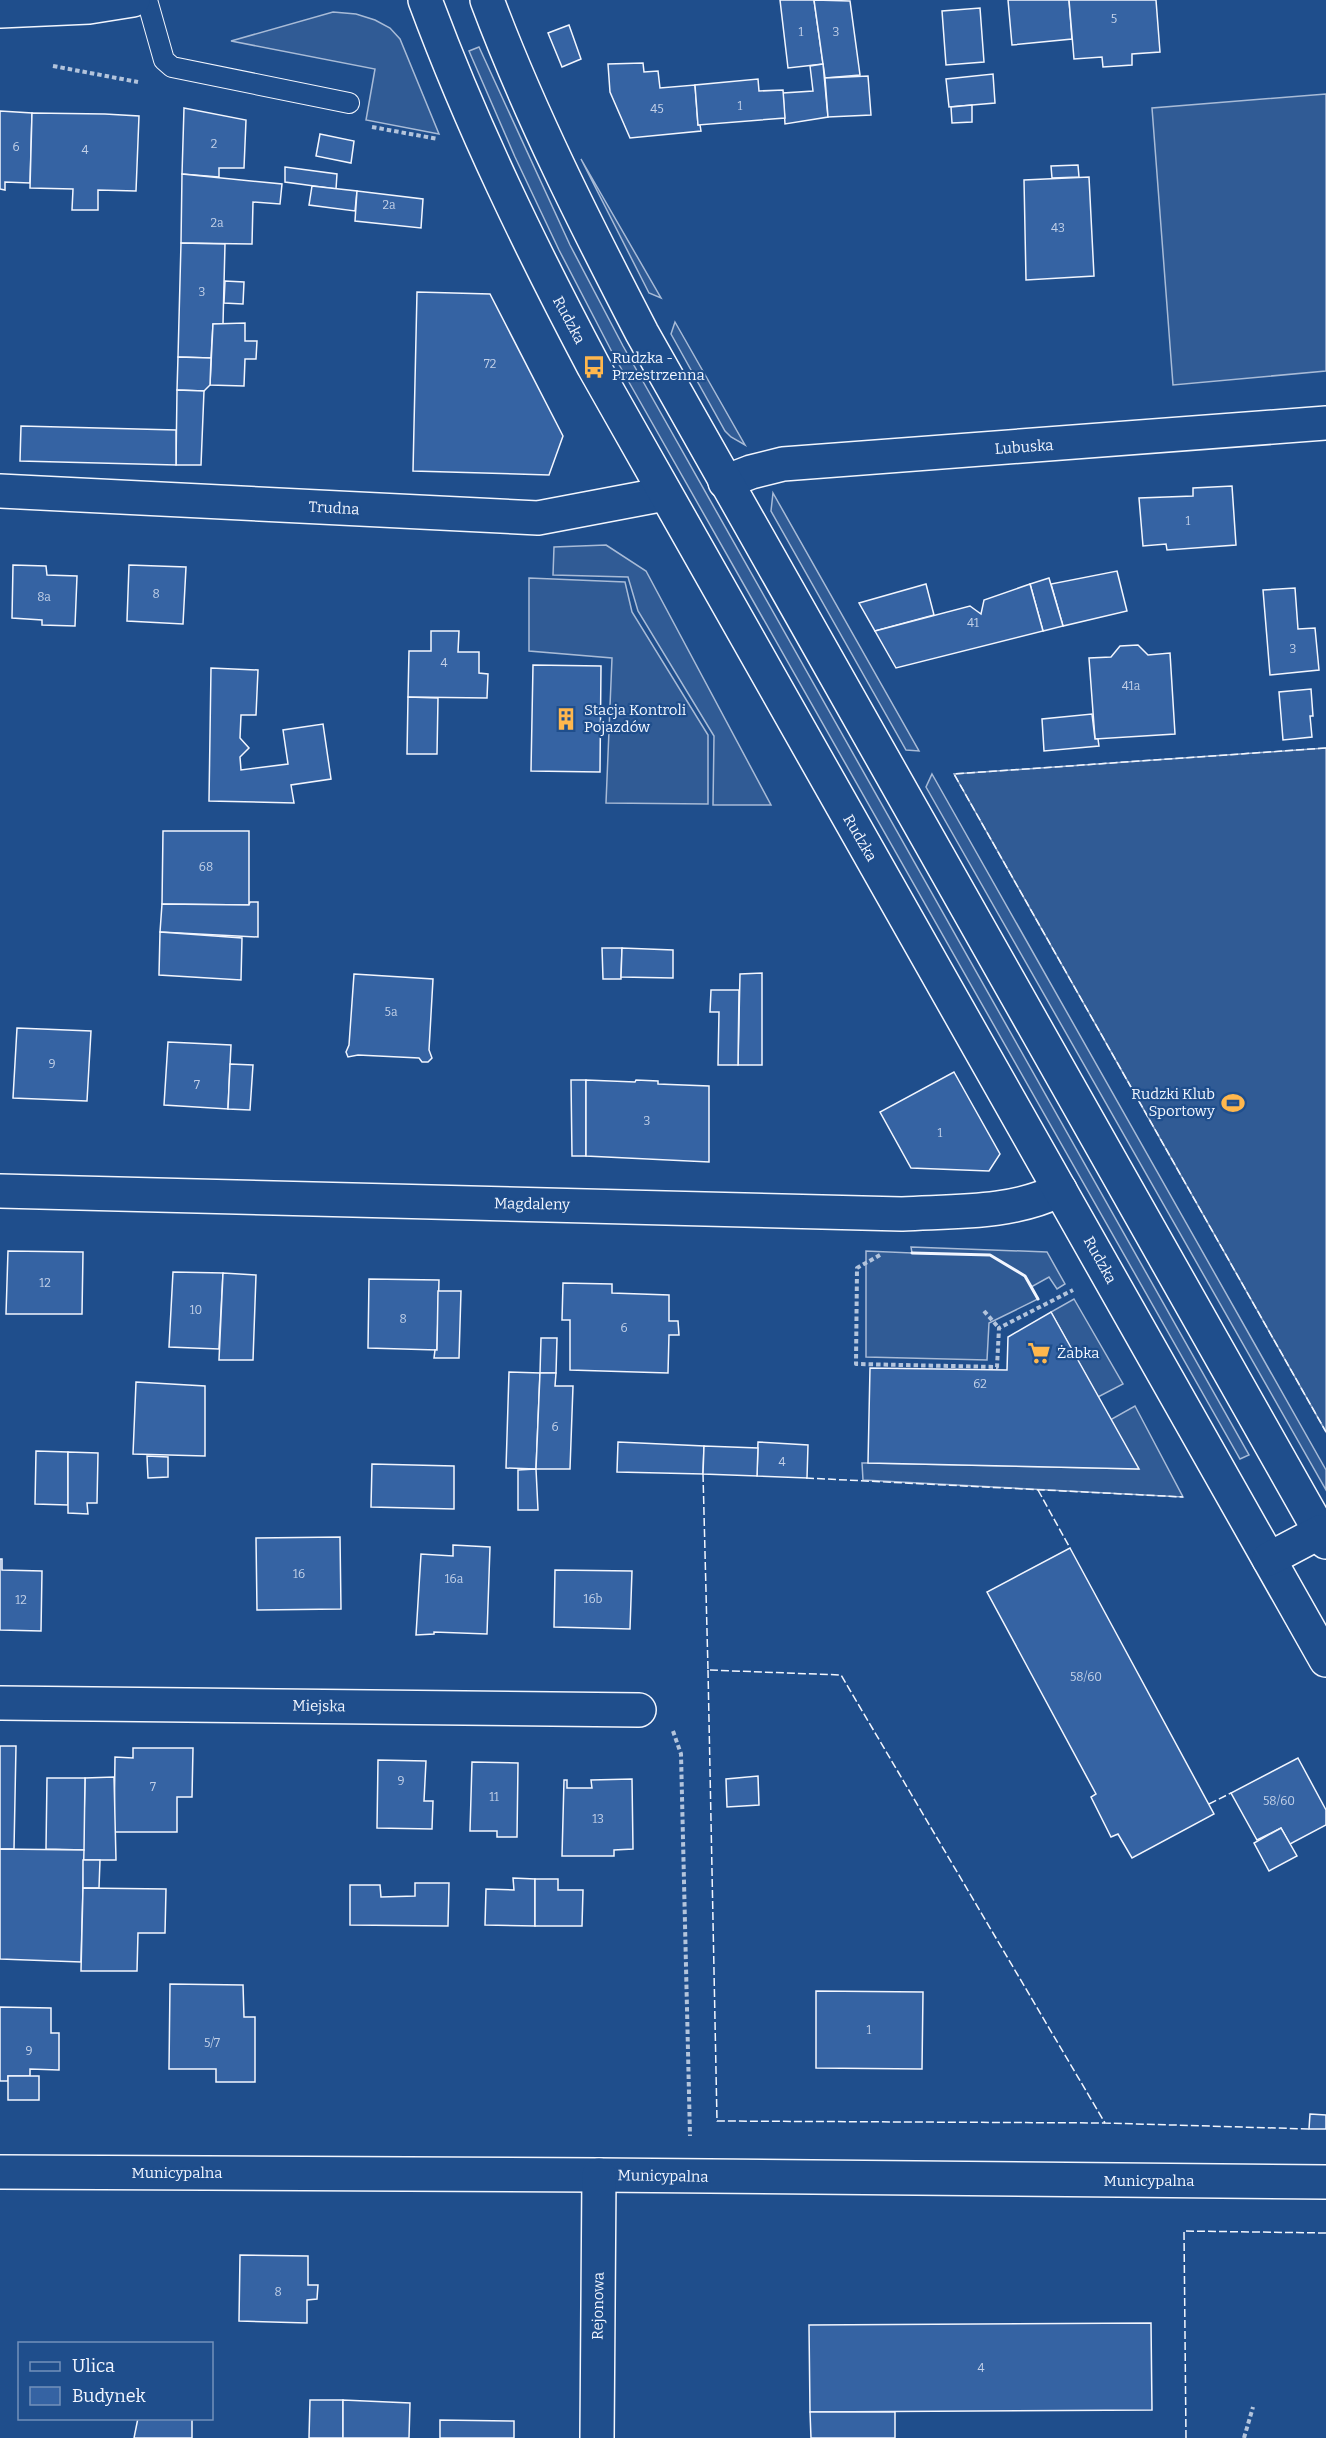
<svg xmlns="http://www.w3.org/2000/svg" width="1326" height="2438" viewBox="0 0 1326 2438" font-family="Bitter,serif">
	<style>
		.built { fill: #305b95; stroke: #a8bbd7; stroke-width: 1.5 }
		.building { fill: #3563a3; stroke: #f2f6ff; stroke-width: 1.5 }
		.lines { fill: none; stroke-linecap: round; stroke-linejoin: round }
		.service-casing { stroke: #f2f6ff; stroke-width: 22 }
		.minor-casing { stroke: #f2f6ff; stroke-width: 36 }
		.tertiary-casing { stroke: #f2f6ff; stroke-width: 36 }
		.path { stroke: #b3c4dc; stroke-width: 4; stroke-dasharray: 4.5 3; stroke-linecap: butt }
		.service { stroke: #1f4e8c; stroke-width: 20 }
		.minor { stroke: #1f4e8c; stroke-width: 33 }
		.tertiary { stroke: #1f4e8c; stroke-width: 33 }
		.fence { stroke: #f2f6ff; stroke-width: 1.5; stroke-dasharray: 8 3; stroke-linecap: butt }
		.wall { stroke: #f2f6ff; stroke-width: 3 }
		.labels { text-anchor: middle; stroke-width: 4.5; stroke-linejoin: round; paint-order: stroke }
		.number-label { font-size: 12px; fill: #c3d1e8 }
		.street-label { font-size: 15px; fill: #f2f6ff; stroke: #1f4e8c }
		.poi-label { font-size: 15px; fill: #f2f6ff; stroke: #1f4e8c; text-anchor: start }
	</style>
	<rect width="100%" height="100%" fill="#1f4e8c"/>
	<g class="built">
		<polygon points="333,12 356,14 375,20 390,28 400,39 439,134 366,120 375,69 231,41"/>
		<polygon points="479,47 570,245 623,346 1249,1455 1240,1459 613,354 559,250 515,157 469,51"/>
		<polygon points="1326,94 1326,371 1173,385 1152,108"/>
		<polygon points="581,159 661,298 649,293"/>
		<polygon points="675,322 745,445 731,437 725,431 671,334"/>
		<polygon points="773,493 919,751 906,750 771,511"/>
		<polygon points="606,545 646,571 771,805 713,805 714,736 638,611 628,577 553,575 554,547"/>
		<polygon points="529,578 625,582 632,612 708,735 708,804 606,803 612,658 529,651"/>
		<polygon points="1326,748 1326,1432 954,774"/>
		<polygon points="932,774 1326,1470 1326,1490 926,787"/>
		<polygon points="911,1247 1047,1252 1065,1284 1057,1289 1049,1277 1031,1287 1038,1299 989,1323 987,1360 866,1357 866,1251 912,1253"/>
		<polygon points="1074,1299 1123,1384 1098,1397 1051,1312"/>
		<polygon points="1135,1406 1183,1497 863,1480 862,1463 868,1463 1138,1469 1110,1420"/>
	</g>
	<g class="building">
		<polygon points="780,0 814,0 823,64 788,68"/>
		<polygon points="814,0 850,1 860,75 825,78"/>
		<polygon points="1008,0 1069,0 1072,39 1012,45"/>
		<polygon points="1069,0 1156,0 1160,52 1132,54 1132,65 1103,67 1102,57 1074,59"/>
		<polygon points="980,8 984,62 946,65 942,11"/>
		<polygon points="569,25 581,59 562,67 548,33"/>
		<polygon points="643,63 644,72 658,71 660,88 695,85 698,125 700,125 701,131 630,138 610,92 608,64"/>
		<polygon points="823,64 828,117 785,124 783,93 813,91 810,66"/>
		<polygon points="993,74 995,103 949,107 946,79"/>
		<polygon points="868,76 871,115 828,117 825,78"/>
		<polygon points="758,79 759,91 783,90 785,118 698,125 695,85"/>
		<polygon points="972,105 972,122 952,123 951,107"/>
		<polygon points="184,108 246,120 244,168 219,168 219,177 182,174"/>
		<polygon points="0,111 32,113 30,183 5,182 5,190 0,189"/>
		<polygon points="32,113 105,114 139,116 136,191 98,190 98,210 72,210 73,189 30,188"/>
		<polygon points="320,134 354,141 351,163 316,156"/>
		<polygon points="1078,165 1079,177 1052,178 1051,166"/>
		<polygon points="285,167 337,174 336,189 285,182"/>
		<polygon points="182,174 282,184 280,204 253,202 252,244 181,243"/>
		<polygon points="1089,177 1094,276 1026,280 1024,180"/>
		<polygon points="312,186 357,191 355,211 309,205"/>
		<polygon points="357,191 423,199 421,228 355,221"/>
		<polygon points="181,243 225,244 223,324 213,324 211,358 178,357"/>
		<polygon points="225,281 244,282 243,304 224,303"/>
		<polygon points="417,292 490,294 563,436 549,475 413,471"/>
		<polygon points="245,323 245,341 257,341 256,359 245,359 244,386 210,385 213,324"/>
		<polygon points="178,357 211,358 210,385 204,391 177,390"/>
		<polygon points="177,390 204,391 201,465 176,465"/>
		<polygon points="21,426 176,430 176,465 20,461"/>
		<polygon points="1232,486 1236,545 1167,550 1166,544 1143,546 1139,498 1193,496 1193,488"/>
		<polygon points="13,565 46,566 47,575 77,576 75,626 42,625 42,620 12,618"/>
		<polygon points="129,565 186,567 183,624 127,621"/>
		<polygon points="1117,571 1127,611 1063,626 1051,584"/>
		<polygon points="1049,578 1063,626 1043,631 1030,584"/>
		<polygon points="926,584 934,615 875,631 859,603"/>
		<polygon points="1030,584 1043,631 896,668 875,631 970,606 981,614 984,600"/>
		<polygon points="1295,588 1298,629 1315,628 1319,670 1270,675 1263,590"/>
		<polygon points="431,631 459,631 458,652 479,652 479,673 488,674 487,698 408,697 409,651 431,651"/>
		<polygon points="1138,645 1148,655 1170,653 1175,734 1095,739 1089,658 1111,657 1120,646"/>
		<polygon points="533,665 601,666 600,772 531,771"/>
		<polygon points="211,668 258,670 256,715 241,715 240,738 249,748 240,757 241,770 288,764 283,730 323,724 331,779 291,785 294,803 209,801"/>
		<polygon points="1311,689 1313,716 1310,716 1312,737 1283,740 1279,692"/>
		<polygon points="408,697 438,698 437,754 407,754"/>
		<polygon points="1092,714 1095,739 1098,739 1099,746 1044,751 1042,719"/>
		<polygon points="163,831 249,831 249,905 162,904"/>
		<polygon points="250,902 258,902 258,937 160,932 162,904 249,905"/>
		<polygon points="160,932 242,938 241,980 159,975"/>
		<polygon points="602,948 622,948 621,979 603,979"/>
		<polygon points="622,948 673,950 673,978 621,977"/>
		<polygon points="762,973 762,1065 738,1065 740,974"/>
		<polygon points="354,974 433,979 429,1050 432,1058 428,1062 422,1062 419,1058 358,1055 348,1057 346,1052 349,1045"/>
		<polygon points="711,990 739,990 738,1065 718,1065 719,1012 710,1012"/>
		<polygon points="17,1028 91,1031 87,1101 13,1098"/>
		<polygon points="168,1042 231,1045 228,1109 164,1105"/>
		<polygon points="230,1064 253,1065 250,1110 228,1109"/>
		<polygon points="954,1072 1000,1154 989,1171 911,1168 880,1112"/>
		<polygon points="571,1080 586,1080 586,1156 572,1156"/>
		<polygon points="586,1080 635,1082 636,1080 658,1081 658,1084 709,1086 709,1162 586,1156"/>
		<polygon points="8,1251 83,1252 82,1314 6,1314"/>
		<polygon points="173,1272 223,1273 219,1349 169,1347"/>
		<polygon points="223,1273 256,1275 253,1360 219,1360"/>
		<polygon points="369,1279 439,1280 437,1350 368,1348"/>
		<polygon points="563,1283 612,1284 612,1293 669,1295 669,1321 678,1321 679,1335 669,1335 668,1373 570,1370 570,1320 562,1320"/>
		<polygon points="438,1291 461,1291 459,1358 434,1358 435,1350 437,1350"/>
		<polygon points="1051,1312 1139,1469 868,1463 870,1368 1007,1370 1008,1337"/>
		<polygon points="541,1338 557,1338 556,1373 540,1373"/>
		<polygon points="509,1372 540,1373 536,1469 506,1468"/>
		<polygon points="540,1373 556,1373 555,1386 573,1386 570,1469 536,1469"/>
		<polygon points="136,1382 205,1386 205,1456 133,1454"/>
		<polygon points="618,1442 704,1446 703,1474 617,1472"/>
		<polygon points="758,1442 808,1445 807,1478 757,1476"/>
		<polygon points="704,1446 758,1448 757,1476 703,1474"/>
		<polygon points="36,1451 68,1452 68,1505 35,1504"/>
		<polygon points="68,1452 98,1453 97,1503 87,1503 88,1514 68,1513"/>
		<polygon points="147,1456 168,1457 168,1477 148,1478"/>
		<polygon points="372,1464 454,1466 454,1509 371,1507"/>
		<polygon points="536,1469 538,1510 518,1510 518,1470"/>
		<polygon points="340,1537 341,1609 257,1610 256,1538"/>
		<polygon points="453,1545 490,1547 487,1634 434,1632 434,1634 416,1635 421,1554 453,1556"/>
		<polygon points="1070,1548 1214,1814 1132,1858 1118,1834 1111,1837 1091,1797 1096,1794 987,1592"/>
		<polygon points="0,1559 2,1559 2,1570 42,1571 41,1631 0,1630"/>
		<polygon points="555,1570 632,1571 630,1629 554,1627"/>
		<polygon points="0,1746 16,1746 14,1849 0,1849"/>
		<polygon points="133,1748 193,1748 192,1797 177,1797 177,1832 114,1832 115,1757 133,1758"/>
		<polygon points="1298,1758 1326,1810 1326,1825 1290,1844 1281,1828 1257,1840 1231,1793"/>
		<polygon points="378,1760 426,1761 424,1801 433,1801 432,1829 377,1828"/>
		<polygon points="472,1762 518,1763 517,1837 497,1837 497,1831 470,1831"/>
		<polygon points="758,1776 759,1805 727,1807 726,1779"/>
		<polygon points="114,1777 116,1860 83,1860 85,1778"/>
		<polygon points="47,1778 85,1778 84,1850 46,1849"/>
		<polygon points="632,1779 633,1849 614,1850 614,1856 562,1856 564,1780 567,1780 567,1788 592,1788 591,1780"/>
		<polygon points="1281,1828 1297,1856 1269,1871 1254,1843"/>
		<polygon points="0,1849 84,1850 81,1962 0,1959"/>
		<polygon points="83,1860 100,1860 99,1888 83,1888"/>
		<polygon points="513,1878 535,1879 535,1926 485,1925 486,1889 514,1890"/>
		<polygon points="535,1879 558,1879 558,1890 583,1890 582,1926 535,1926"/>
		<polygon points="415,1883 449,1883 448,1926 350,1925 350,1885 380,1885 381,1897 415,1896"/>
		<polygon points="83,1888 166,1889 165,1933 138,1933 137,1971 81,1971"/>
		<polygon points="170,1984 243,1985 244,2017 255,2017 255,2082 216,2082 216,2069 169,2069"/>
		<polygon points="816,1991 923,1992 922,2069 816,2068"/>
		<polygon points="0,2007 51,2008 51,2033 59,2033 59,2070 30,2069 30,2076 8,2076 8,2081 0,2081"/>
		<rect x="8" y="2076" width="31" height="24"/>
		<polygon points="1310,2114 1326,2115 1326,2129 1309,2129"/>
		<polygon points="240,2255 308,2256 308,2285 318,2285 317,2299 307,2300 307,2323 239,2321"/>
		<polygon points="1151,2323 1152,2410 810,2412 809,2325"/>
		<polygon points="310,2400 343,2400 343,2438 309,2438"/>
		<polygon points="343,2400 410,2403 409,2438 343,2438"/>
		<polygon points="810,2412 895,2412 895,2438 811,2438"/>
		<polygon points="138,2418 192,2418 192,2438 134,2438"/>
		<polygon points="440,2420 514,2421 514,2438 440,2438"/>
	</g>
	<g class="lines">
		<g class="service-casing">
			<polyline id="service" points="147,0 164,60 172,67 349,103"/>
		</g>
		<g class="minor-casing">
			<g id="minor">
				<polyline points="725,482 751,472 783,464 1326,423"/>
				<polyline points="0,491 538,518 665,494"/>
				<path d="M0 1191 902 1214C956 1211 1011 1214 1060 1190"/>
				<polyline points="0,1703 639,1710"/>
				<polyline points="0,2172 599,2175 1326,2182"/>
				<polyline points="597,2438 599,2175"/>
			</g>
		</g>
		<g class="tertiary-casing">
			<g id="tertiary">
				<path d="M425 0C472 127 531 248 594 367L1326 1660"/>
				<path d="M487 0C530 115 586 225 642 333L1326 1542"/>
				<polyline points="0,11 89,7 133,0"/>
				<polyline points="1269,1559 1320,1532"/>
			</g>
		</g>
		<g class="path">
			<polyline points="53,66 138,82"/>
			<polyline points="372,127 438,139"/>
			<polyline points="880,1255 857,1268 856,1364 997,1367 999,1328 1073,1290"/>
			<polyline points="984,1311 999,1328"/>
			<polyline points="673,1731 681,1754 690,2136"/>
			<polyline points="1244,2438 1253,2407"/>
		</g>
		<use href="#service" class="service"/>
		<use href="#minor" class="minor"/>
		<use href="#tertiary" class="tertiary"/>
		<g class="fence">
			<polyline points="1326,748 954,774 1326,1432"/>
			<polyline points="703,1474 708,1670 841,1675 1105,2123 1309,2129"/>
			<polyline points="806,1478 1183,1497"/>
			<polyline points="1038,1490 1070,1548"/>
			<polyline points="708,1670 717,2121 1105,2123"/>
			<polyline points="1209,1804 1231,1793"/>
			<polyline points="1186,2438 1184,2231 1326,2233"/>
		</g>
		<polyline class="wall" points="912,1253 990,1255 1025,1276 1038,1299"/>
	</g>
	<defs>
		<g id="bus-bare" transform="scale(1.8)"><path d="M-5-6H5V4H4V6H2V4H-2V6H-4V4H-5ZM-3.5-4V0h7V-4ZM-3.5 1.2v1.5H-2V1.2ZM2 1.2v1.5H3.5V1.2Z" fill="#ffb74d" stroke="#1f4e8c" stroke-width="2.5" paint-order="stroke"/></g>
		<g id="building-bare" transform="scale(1.8)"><path d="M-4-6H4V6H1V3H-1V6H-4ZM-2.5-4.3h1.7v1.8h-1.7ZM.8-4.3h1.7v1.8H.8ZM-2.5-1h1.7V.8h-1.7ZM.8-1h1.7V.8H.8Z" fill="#ffb74d" stroke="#1f4e8c" stroke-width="2.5" paint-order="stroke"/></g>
		<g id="stadium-bare" transform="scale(1.8)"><path d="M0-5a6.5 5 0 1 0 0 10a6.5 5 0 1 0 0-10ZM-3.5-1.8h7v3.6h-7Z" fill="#ffb74d" stroke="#1f4e8c" stroke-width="2.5" paint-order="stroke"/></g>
		<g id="supermarket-bare" transform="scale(1.8)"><path d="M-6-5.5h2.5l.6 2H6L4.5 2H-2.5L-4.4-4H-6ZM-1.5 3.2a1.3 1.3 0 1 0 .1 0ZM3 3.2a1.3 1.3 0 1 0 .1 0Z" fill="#ffb74d" stroke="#1f4e8c" stroke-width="2.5" paint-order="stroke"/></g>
	</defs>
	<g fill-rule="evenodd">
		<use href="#bus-bare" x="594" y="367"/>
		<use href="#building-bare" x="566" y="719"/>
		<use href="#stadium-bare" x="1233" y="1103"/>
		<use href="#supermarket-bare" x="1039" y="1353"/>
	</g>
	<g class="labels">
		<g class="number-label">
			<text x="1114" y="23">5</text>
			<text x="801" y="36">1</text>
			<text x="836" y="36">3</text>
			<text x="740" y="110">1</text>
			<text x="657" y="113">45</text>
			<text x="214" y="148">2</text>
			<text x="16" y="151">6</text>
			<text x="85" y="154">4</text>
			<text x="389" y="209">2a</text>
			<text x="217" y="227">2a</text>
			<text x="1058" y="232">43</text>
			<text x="202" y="296">3</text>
			<text x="490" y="368">72</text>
			<text x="1188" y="525">1</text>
			<text x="156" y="598">8</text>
			<text x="44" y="601">8a</text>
			<text x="973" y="627">41</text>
			<text x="1293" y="653">3</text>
			<text x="444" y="667">4</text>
			<text x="1131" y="690">41a</text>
			<text x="206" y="871">68</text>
			<text x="391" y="1016">5a</text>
			<text x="52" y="1068">9</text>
			<text x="197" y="1089">7</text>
			<text x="647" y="1125">3</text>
			<text x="940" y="1137">1</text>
			<text x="45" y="1287">12</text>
			<text x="196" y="1314">10</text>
			<text x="403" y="1323">8</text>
			<text x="624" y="1332">6</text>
			<text x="980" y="1388">62</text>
			<text x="555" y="1431">6</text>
			<text x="782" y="1466">4</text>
			<text x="299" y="1578">16</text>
			<text x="454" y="1583">16a</text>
			<text x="593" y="1603">16b</text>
			<text x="21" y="1604">12</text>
			<text x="1086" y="1681">58/60</text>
			<text x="401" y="1785">9</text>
			<text x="153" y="1791">7</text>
			<text x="494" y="1801">11</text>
			<text x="1279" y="1805">58/60</text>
			<text x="598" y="1823">13</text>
			<text x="869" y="2034">1</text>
			<text x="212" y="2047">5/7</text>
			<text x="29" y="2055">9</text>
			<text x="278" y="2296">8</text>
			<text x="981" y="2372">4</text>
		</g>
		<g class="street-label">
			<text transform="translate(569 320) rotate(62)" y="5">Rudzka</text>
			<text transform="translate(1024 447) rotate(-4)" y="5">Lubuska</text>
			<text transform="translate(334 508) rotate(3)" y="5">Trudna</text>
			<text transform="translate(860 838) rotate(60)" y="5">Rudzka</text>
			<text transform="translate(532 1204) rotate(1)" y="5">Magdaleny</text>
			<text transform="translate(1100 1260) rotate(61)" y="5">Rudzka</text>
			<text transform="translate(319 1706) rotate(1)" y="5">Miejska</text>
			<text x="177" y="2178">Municypalna</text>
			<text transform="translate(663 2176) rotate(1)" y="5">Municypalna</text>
			<text x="1149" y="2186">Municypalna</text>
			<text transform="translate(598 2306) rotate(-89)" y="5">Rejonowa</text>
		</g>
		<g class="poi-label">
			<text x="612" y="363">Rudzka -<tspan x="612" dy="17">Przestrzenna</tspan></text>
			<text x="584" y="715">Stacja Kontroli<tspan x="584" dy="17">Pojazdów</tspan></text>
			<text x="1215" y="1099" text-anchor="end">Rudzki Klub<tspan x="1215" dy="17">Sportowy</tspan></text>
			<text x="1057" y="1358">Żabka</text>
		</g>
	</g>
	<rect x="18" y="2342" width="195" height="78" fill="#1f4e8c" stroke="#7391ba" stroke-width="1.5"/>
	<rect x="30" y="2362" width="30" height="9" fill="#1f4e8c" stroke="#7391ba" stroke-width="1.5"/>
	<text x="72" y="2372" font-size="18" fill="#f2f6ff">Ulica</text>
	<rect x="30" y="2387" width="30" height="18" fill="#3563a3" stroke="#7391ba" stroke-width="1.5"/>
	<text x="72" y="2402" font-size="18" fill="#f2f6ff">Budynek</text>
</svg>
